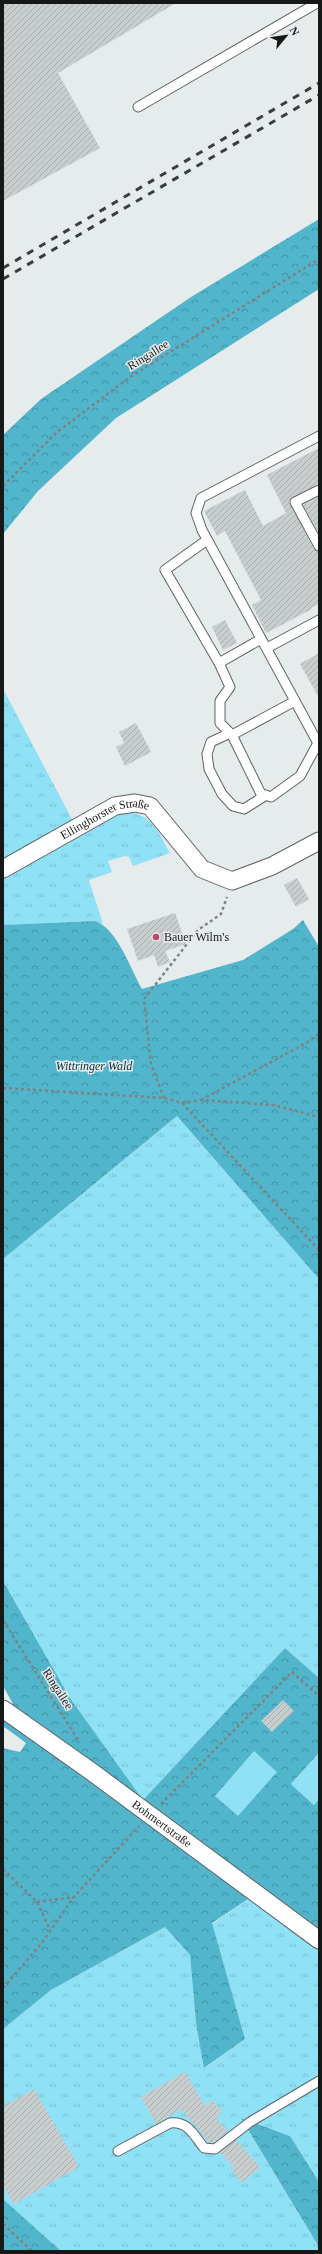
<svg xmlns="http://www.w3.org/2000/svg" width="322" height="2254" viewBox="0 0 322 2254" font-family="Georgia,serif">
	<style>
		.grass { fill: url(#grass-tufts) }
		.forest { fill: url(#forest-crowns) }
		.pitch { fill: #8fe1f5 }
		.building { fill: url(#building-hatch) }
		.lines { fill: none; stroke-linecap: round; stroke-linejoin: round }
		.lane-casing { stroke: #5f6364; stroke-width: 11 }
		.street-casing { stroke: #5f6364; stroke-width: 19 }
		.path { stroke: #7f8283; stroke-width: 2.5; stroke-dasharray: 3 3; stroke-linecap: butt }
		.lane { stroke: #fff; stroke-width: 9 }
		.street { stroke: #fff; stroke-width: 17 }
		.rail { stroke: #3a3d3d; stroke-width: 3; stroke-dasharray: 7 7; stroke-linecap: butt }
		.poi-dot { fill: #cd406e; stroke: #e6ebec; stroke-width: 1.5 }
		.labels { text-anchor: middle; stroke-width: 3; stroke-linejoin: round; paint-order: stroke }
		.street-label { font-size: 12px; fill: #171919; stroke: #e6ebec }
		.poi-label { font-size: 12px; fill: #171919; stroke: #e6ebec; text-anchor: start }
		.park-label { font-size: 12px; font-style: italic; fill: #002f39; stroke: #e6ebec }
	</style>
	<defs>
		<pattern id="grass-tufts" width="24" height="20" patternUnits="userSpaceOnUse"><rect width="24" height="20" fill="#8fe1f5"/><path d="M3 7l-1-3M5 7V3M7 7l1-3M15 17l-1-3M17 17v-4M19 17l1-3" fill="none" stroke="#7bc0d1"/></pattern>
		<pattern id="forest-crowns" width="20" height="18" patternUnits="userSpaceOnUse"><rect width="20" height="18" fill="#51b5cc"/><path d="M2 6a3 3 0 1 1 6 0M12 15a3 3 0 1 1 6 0" fill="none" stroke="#4292a5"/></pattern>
		<pattern id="building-hatch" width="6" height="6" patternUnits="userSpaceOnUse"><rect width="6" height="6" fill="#c8cdce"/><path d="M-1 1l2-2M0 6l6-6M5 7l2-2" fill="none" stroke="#abafb0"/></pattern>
	</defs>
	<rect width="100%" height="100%" fill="#e6ebec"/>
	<g class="grass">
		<polygon points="3,689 73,821 3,860"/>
		<path d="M119 812C152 811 156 829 170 853L133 866 129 857 125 856 108 861 112 872 89 880 103 924 95 921 3 925V876Z"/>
		<polygon points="177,1116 319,1279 319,1678 285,1648 143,1800 70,1698 3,1581 3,1259"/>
		<polygon points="257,1893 319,1940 319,2182 290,2136 241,2118 319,2247 319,2251 61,2251 3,2199 3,2029 51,1990 165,1927 190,1955 196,2023 205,2068 245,2039 212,1924"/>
	</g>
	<g class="forest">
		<polygon points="319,219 319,289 116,418 38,491 3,534 3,435 41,399 191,297"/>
		<path d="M303 920 319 947V1279L177 1116 3 1259V925L95 921C117 928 131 970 142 989L243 960 293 929Z"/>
		<polygon points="3,1581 70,1698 143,1800 285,1648 319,1678 319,1753 291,1784 314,1805 319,1799 319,1940 257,1893 212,1923 245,2039 204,2068 196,2023 190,1955 165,1927 51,1990 3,2029 3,1748 20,1752 26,1743 3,1726 3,1702 13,1704 3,1686"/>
		<polygon points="241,2118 290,2136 319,2182 319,2247"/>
		<polygon points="3,2199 61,2251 3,2251"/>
	</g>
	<g class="pitch">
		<polygon points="254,1751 277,1772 238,1816 215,1796"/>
		<polygon points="319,1753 319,1799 314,1805 291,1784"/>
	</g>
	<g class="building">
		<polygon points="3,3 176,3 58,73 100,148 3,201"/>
		<polygon points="319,448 319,484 292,497 289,502 314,549 319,552 319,604 311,608 312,609 266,633 252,605 261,600 225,531 217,536 204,511 245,490 263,526 286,513 267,475"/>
		<polygon points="319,497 319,533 303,505"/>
		<polygon points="225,620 237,643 223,650 212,627"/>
		<polygon points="319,653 319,698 300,664"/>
		<polygon points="136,723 151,752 125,766 116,747 124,743 119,732"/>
		<polygon points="297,878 309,899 296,907 284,885"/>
		<polygon points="175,913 186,944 165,951 170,962 158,967 154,955 138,961 127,929"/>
		<polygon points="283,1700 294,1711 272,1732 261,1721"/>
		<polygon points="185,2072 205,2106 212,2100 222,2112 216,2118 228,2131 213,2143 210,2143 181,2109 156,2124 141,2097"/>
		<polygon points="34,2089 79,2167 14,2204 3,2186 3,2106"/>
		<polygon points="236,2140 260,2167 242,2183 231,2169 234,2167 220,2152"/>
	</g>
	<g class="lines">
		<g class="lane-casing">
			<g id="lane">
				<polyline points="138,107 317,3"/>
				<polyline points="319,436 201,498 196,513 202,530 319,745"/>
				<polyline points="319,490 295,502 319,546"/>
				<polyline points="207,540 165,570 219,663 261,639"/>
				<polyline points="267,648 319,620"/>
				<polyline points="219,663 230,687 220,701 220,723 232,735 295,701"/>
				<polyline points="230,733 211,742 207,754 209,769 222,794 233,806 244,809 266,795"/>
				<polyline points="232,735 261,794 271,797 300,776 318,743"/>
				<path d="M118 2151 170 2123C188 2121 194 2135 204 2148L215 2149 250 2122 319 2081"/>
			</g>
		</g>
		<g class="street-casing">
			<g id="street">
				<path id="s1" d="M3 869 115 806 135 803 150 806 202 869 232 881 272 866 319 841"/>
				<path id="s2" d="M3 1709 92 1772 319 1940"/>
			</g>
		</g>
		<g class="path">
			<polyline points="3,486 56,433 130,377 319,259"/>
			<polyline points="3,1088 164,1098 182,1103 200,1100 274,1105 319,1117"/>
			<polyline points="164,1098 151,1064 144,999 198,930 221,914 227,897"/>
			<polyline points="201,1100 306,1043 319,1034"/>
			<polyline points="182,1103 319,1250"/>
			<polyline points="3,1620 80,1743"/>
			<polyline points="161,1804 292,1672 319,1696"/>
			<polyline points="3,1869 37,1902 50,1930"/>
			<polyline points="37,1902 74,1897"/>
			<polyline points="3,1988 41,1944 74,1897 139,1826"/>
			<polyline points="3,2224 32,2251"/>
		</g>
		<use href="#lane" class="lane"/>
		<use href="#street" class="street"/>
		<g class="rail">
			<polyline points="3,268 319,83"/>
			<polyline points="3,279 319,95"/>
		</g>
	</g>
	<circle class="poi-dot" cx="156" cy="937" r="4"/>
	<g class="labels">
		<g class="street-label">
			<text transform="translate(148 355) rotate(-32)" y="4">Ringallee</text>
			<text dy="4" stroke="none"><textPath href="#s1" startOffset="115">Ellinghorster Straße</textPath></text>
			<text transform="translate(58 1689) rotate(57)" y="4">Ringallee</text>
			<text dy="4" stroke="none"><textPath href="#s2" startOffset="196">Bohmertstraße</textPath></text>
		</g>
		<g class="poi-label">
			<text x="164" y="941">Bauer Wilm's</text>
		</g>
		<g class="park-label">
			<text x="94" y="1070">Wittringer Wald</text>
		</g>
	</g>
	<rect width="322" height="2254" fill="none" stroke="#171919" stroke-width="8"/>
	<g transform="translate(286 36) rotate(61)" stroke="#e6ebec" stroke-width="3" paint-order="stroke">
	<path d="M0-3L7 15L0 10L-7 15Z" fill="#171919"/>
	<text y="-6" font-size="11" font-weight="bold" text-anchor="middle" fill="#171919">N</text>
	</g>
</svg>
